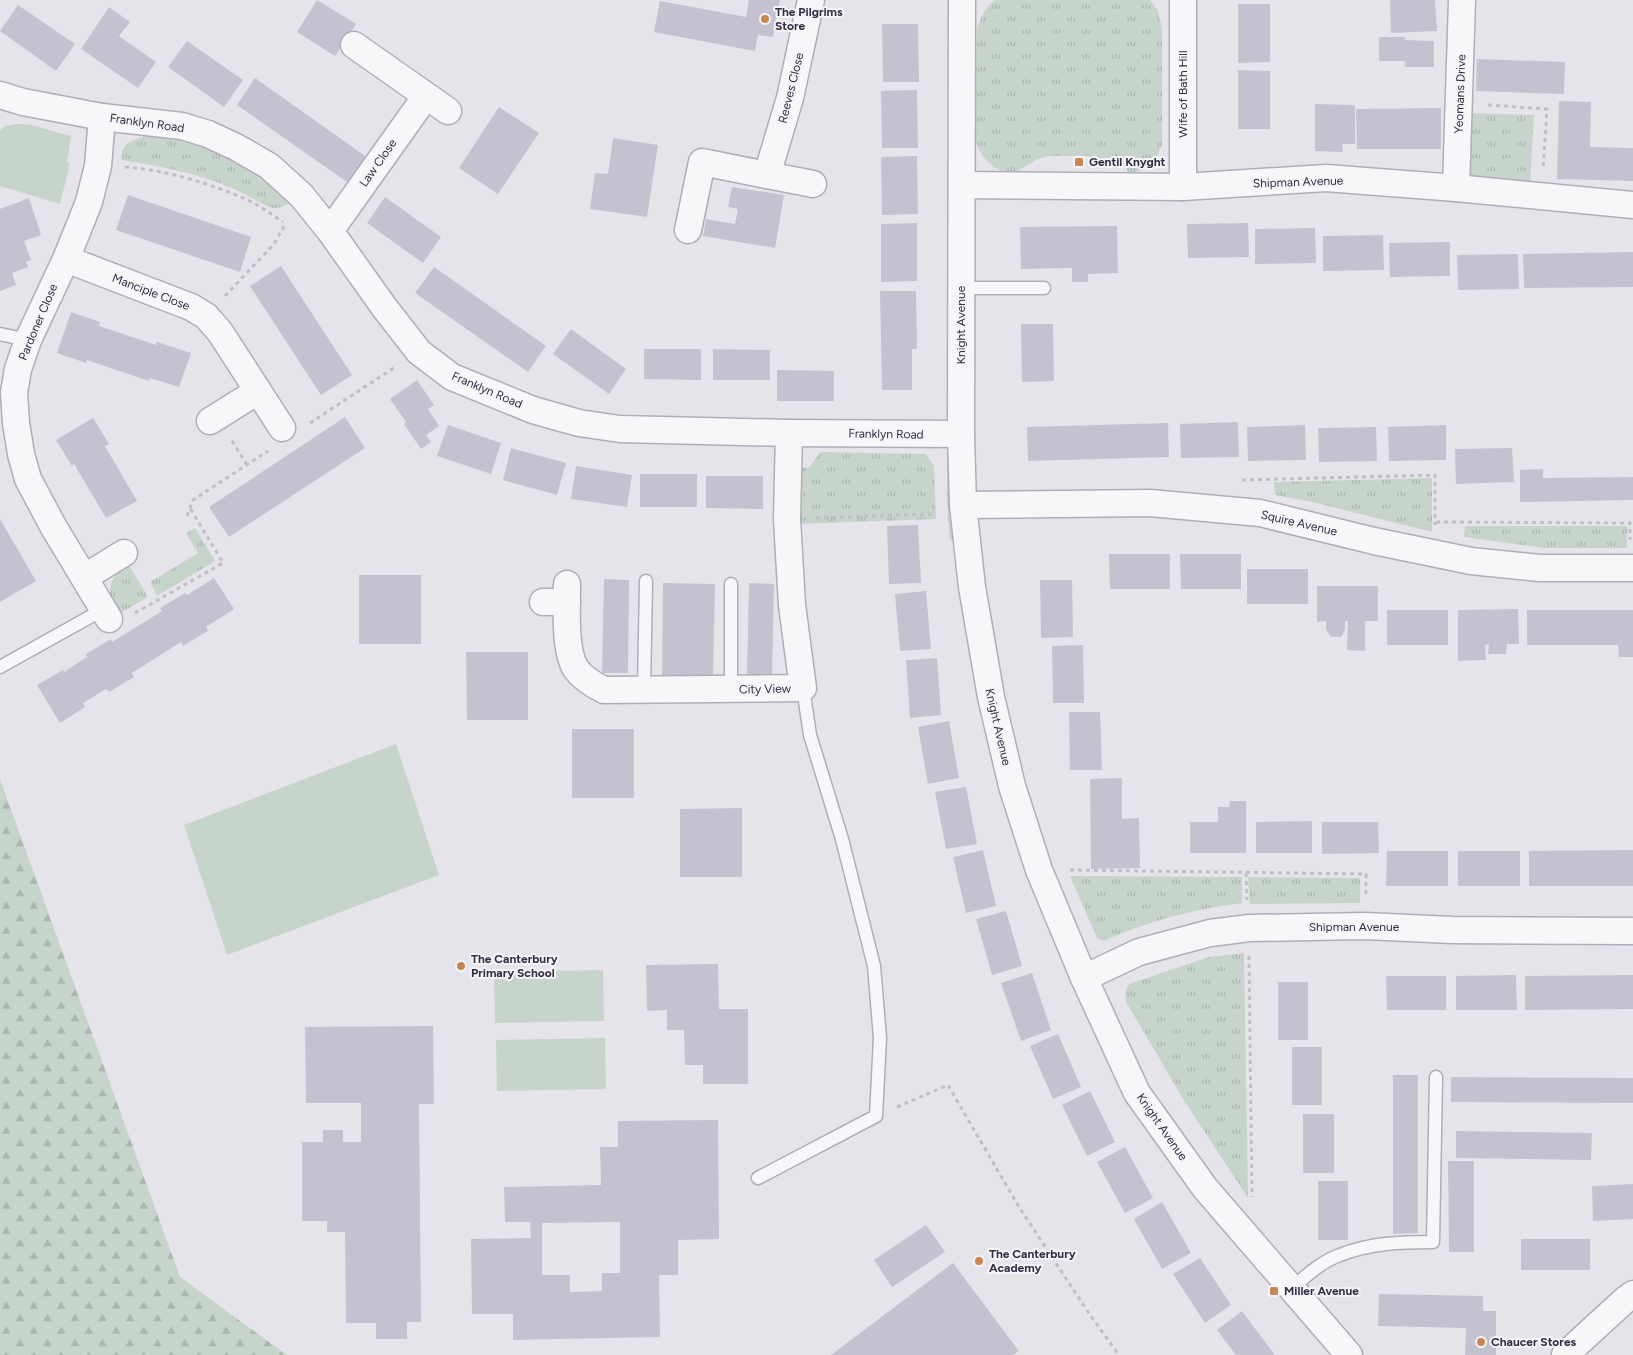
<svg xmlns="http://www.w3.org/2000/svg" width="1633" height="1355" viewBox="0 0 1633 1355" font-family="Figtree,sans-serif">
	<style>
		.grass { fill: url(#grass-tufts) }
		.forest { fill: url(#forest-firs) }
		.park { fill: #c6d4cb }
		.building { fill: #c4c2ce; fill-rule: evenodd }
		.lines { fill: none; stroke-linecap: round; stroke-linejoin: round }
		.lane-casing { stroke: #b0adb9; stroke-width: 15 }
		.street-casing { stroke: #b0adb9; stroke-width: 29 }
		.path { stroke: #c0bec6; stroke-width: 3; stroke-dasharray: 4 4; stroke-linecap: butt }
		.lane { stroke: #f7f7f9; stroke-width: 12 }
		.street { stroke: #f7f7f9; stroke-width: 26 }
		.poi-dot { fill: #c78752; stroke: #f5f4f8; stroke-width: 2 }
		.labels { text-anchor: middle; stroke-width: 4; stroke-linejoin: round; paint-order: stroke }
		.poi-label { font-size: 12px; font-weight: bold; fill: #322d43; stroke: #f5f4f8; text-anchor: start }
		.street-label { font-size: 12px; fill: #322d43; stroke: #f5f4f8 }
	</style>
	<defs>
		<pattern id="grass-tufts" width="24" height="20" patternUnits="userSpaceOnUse" patternTransform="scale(1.25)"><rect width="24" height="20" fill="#c6d4cb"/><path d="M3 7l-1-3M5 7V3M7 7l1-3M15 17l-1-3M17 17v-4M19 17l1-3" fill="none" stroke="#abb6b0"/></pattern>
		<pattern id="forest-firs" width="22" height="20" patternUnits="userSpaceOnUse" patternTransform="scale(1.25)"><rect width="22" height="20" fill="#c6d4cb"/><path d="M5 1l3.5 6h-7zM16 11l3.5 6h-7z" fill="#abb6b0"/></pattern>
	</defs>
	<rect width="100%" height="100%" fill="#e6e4eb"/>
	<g class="grass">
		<path d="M995 0H1150L1158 11 1162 28V145L1154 163 1143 170 1128 174 1126 166 1116 165 1088 156H1049L1038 159 1019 170V176C994 172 981 160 974 136L977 29C981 18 985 7 995 0Z"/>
		<polygon points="1465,113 1534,115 1530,184 1462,179"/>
		<path d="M144 129 202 142 258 173 290 203C282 208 273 210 265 205 254 200 245 193 234 189 198 173 159 166 121 160 123 143 127 142 143 137Z"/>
		<polygon points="820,452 926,454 934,466 936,519 798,524 800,467 809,468"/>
		<polygon points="947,455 953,470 957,540 950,541 947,503"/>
		<polygon points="1432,478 1432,532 1312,502 1275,495 1274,482"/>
		<polygon points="1465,526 1627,526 1627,548 1545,548 1464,537"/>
		<polygon points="195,528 215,561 157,596 150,582 198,553 186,533"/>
		<path d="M129 565 148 597 119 614C107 590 105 580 129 565Z"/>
		<path d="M1070 876 1242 877V903C1194 909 1148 921 1104 941L1097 938Z"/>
		<polygon points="1248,877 1360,878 1360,903 1250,904"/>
		<polygon points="1244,953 1248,1198 1185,1102 1126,1002 1125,993 1129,984 1209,957"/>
	</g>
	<polygon class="forest" points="0,779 180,1277 287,1355 0,1355"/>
	<g class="park">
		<polygon points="18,124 31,125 71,136 67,162 70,164 60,204 0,186 0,130 6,126"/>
		<polygon points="396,744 439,875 227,955 184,825"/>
		<polygon points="603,970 604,1021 495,1023 494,972"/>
		<polygon points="605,1038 606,1089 497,1091 496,1040"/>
	</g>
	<g class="building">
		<polygon points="317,0 356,24 335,56 297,32"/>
		<polygon points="749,0 780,0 773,37 758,35 755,51 654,32 660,1 746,17"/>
		<polygon points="1390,0 1435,0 1437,31 1391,33"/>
		<polygon points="1238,4 1270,4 1270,62 1238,63"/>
		<polygon points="18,5 75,44 56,71 0,31"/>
		<polygon points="109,7 130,22 119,36 156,62 138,88 81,49"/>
		<polygon points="882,24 918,24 919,82 883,82"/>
		<polygon points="1379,37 1405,37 1405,40 1434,41 1434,67 1405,67 1405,61 1379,61"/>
		<polygon points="187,41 243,80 224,107 168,67"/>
		<polygon points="1477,59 1565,62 1564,94 1476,91"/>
		<polygon points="1238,70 1270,71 1270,129 1238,129"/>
		<polygon points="255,78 368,158 350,184 237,105"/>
		<polygon points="917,90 918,148 882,148 881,91"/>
		<polygon points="1559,101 1591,102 1590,147 1633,148 1633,181 1557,179"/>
		<polygon points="1315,104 1355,105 1355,144 1342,144 1343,152 1315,151"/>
		<polygon points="499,107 539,133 498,194 459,168"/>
		<polygon points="1441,108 1441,149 1357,149 1356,109"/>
		<polygon points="613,138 658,145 647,217 590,209 595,173 608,174"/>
		<polygon points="917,156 918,214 882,215 881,157"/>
		<polygon points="732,187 784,195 775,248 703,236 706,219 735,224 738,209 728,207"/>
		<polygon points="128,195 251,237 240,272 116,230"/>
		<polygon points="385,197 441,237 423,263 367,223"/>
		<polygon points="29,198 41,235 24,241 31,260 26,262 28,267 12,273 16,285 0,291 0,209"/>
		<polygon points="917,223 917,281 881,282 881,224"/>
		<polygon points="1248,223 1249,257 1188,258 1187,224"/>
		<polygon points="1117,226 1118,273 1088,274 1088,282 1072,282 1072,268 1021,269 1020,227"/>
		<polygon points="1315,228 1316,263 1255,264 1255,229"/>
		<polygon points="1383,235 1384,270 1323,271 1323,236"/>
		<polygon points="1450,242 1450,276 1390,277 1389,243"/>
		<polygon points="1633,252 1633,287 1524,288 1523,254"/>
		<polygon points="1518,254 1519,289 1458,290 1457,255"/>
		<polygon points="281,266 352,375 321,395 250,286"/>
		<polygon points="434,267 546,346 528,372 415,293"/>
		<polygon points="880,291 916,291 917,349 912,349 912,390 882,390"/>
		<polygon points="71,312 100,322 99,326 156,345 157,342 191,353 179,387 150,378 149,381 87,360 86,363 57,353"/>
		<polygon points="1021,324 1053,324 1054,381 1022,382"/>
		<polygon points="571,329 626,369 609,394 553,354"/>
		<polygon points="644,349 701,349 701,380 644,379"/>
		<polygon points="713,349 770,350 770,380 713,380"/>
		<polygon points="777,370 834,371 834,401 777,401"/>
		<polygon points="417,380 434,405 428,409 439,426 426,435 431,442 421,449 404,424 406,422 390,399"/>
		<polygon points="345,417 365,448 229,537 209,507"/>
		<polygon points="93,418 109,444 105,446 137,501 106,518 74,464 72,466 56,440"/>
		<polygon points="1238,422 1239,457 1181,458 1180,424"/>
		<polygon points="1168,423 1169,457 1028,461 1027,427"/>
		<polygon points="448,425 501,443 491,474 437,456"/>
		<polygon points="1305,425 1306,460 1248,461 1247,427"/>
		<polygon points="1446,425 1446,460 1389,461 1388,427"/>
		<polygon points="1376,427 1377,461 1319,462 1318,428"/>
		<polygon points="511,448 566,463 557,495 503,480"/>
		<polygon points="1512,448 1514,482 1456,484 1455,449"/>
		<polygon points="576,466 632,475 627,507 571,499"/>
		<polygon points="1543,469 1543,478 1633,477 1633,500 1520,502 1520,470"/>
		<rect x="640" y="474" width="57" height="33"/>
		<polygon points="706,476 763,476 763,509 706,508"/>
		<polygon points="0,519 36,581 0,602"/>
		<polygon points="918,525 921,583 889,584 887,526"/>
		<polygon points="1109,554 1170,554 1170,589 1110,589"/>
		<polygon points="1180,554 1241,554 1241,589 1181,589"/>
		<rect x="1247" y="569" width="61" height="35"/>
		<rect x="359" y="575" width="62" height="69"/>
		<polygon points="214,578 234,609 206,627 208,631 183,646 181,642 132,673 134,677 109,692 106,689 83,703 85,707 60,723 37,685 63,670 64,672 87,657 86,654 111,639 112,642 162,611 160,608 185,593 187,595"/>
		<polygon points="604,579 629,580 628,673 602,673"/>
		<polygon points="1040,580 1072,580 1073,637 1041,638"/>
		<polygon points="663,583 715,584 713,678 662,677"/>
		<polygon points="749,583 774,584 772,677 747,677"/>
		<polygon points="1317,586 1378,586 1378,621 1365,621 1365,651 1347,650 1348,621 1345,621 1345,630 1341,637 1331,637 1326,629 1326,621 1317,622"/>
		<polygon points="926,591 931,649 900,651 895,594"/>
		<polygon points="1518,609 1519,644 1507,644 1506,654 1488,654 1489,644 1485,645 1486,660 1458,661 1458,610"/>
		<rect x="1387" y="610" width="61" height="35"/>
		<polygon points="1527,610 1633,610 1633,657 1619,657 1618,645 1527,645"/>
		<polygon points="1083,645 1084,703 1053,703 1052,646"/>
		<polygon points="466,652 528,652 528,720 467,720"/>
		<polygon points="937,658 941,715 910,718 906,660"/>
		<polygon points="1069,712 1100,712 1102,770 1070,770"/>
		<polygon points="949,721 959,778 928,784 918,727"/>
		<rect x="572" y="729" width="62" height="69"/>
		<polygon points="1122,778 1122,819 1139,818 1140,868 1091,869 1090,779"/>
		<polygon points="966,787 977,844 946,849 935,792"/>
		<polygon points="1230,801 1246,801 1246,853 1190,853 1190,822 1218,822 1218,807 1229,807"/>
		<polygon points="742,808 742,877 680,877 680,809"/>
		<polygon points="1312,821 1312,853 1256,853 1256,822"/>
		<polygon points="1322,822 1378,822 1379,853 1322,854"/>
		<polygon points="983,850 996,906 966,913 953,857"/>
		<polygon points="1633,850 1633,886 1529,886 1529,851"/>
		<polygon points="1387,851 1448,851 1448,886 1386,886"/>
		<rect x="1458" y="851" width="62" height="35"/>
		<polygon points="1006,911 1022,966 992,975 976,919"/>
		<polygon points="718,964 719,1009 748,1009 748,1084 703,1084 703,1065 685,1065 684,1030 667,1030 667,1010 647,1011 646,965"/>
		<polygon points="1032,973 1051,1030 1021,1041 1001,983"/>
		<polygon points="1516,975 1517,1010 1456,1010 1456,976"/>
		<polygon points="1633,975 1633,1009 1525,1010 1525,976"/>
		<polygon points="1386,976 1446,976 1446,1010 1387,1010"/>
		<rect x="1278" y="982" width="30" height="58"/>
		<polygon points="433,1026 434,1104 419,1104 421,1322 407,1322 407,1339 376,1339 376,1323 346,1323 345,1232 327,1232 327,1221 302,1221 302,1142 323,1142 323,1130 343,1130 343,1142 361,1142 361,1103 306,1103 305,1027"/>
		<polygon points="1058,1034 1081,1087 1053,1099 1030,1046"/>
		<rect x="1292" y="1047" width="30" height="58"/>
		<polygon points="1393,1075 1418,1075 1418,1233 1393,1234"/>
		<polygon points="1451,1077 1633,1078 1633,1103 1451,1102"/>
		<polygon points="1090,1091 1115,1142 1087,1156 1062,1105"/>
		<rect x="1303" y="1114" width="31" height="59"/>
		<path d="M718 1120 719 1239 678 1240V1275H659L660 1337 513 1340V1314H472L471 1239 531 1238 530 1222H505L504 1187 601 1185 600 1147H618V1121ZM620 1222V1273H602V1291L570 1292V1275H542V1223Z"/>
		<polygon points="1456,1131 1592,1133 1591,1160 1456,1158"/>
		<polygon points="1125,1147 1153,1198 1125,1213 1097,1162"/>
		<polygon points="1448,1161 1474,1161 1474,1252 1449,1252"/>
		<rect x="1318" y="1181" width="30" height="59"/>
		<polygon points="1633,1184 1633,1219 1593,1221 1592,1186"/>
		<polygon points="1162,1202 1191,1253 1162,1269 1134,1219"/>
		<polygon points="926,1225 945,1252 892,1287 874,1260"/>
		<rect x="1521" y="1239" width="69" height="31"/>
		<polygon points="1200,1258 1231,1305 1205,1323 1173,1274"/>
		<polygon points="953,1263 1019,1351 1013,1355 831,1355"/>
		<polygon points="1379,1294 1483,1296 1483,1311 1496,1311 1496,1355 1465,1355 1466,1328 1378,1326"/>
		<polygon points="1242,1311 1259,1334 1275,1355 1236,1355 1217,1330"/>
	</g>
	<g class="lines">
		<g class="lane-casing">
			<g id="lane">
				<polyline points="961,288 1044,288"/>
				<polyline points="0,334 28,340"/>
				<polyline points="0,667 104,609"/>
				<polyline points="731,689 731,584"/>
				<polyline points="644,690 646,581"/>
				<polyline points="758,1178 876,1116 880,1038 874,966 842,839 810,735 803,688"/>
				<path d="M1292 1288C1306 1276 1322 1261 1340 1255 1370 1243 1401 1242 1433 1242L1436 1077"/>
			</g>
		</g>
		<g class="street-casing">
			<g id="street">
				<polyline points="962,0 961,434 963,505 972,587 991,697 1012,786 1039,870 1084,978 1137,1093 1205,1188 1349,1355"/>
				<polyline points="354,45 448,111"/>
				<polyline points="0,95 23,102 102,117 182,126 208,134 236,147 269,166 301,195 330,231 384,307 419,352 452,377 533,410 579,423 620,429 789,433 961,434"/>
				<polyline points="102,117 98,166 89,202 66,259 28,340 18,369 14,393 16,423 21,454 28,479 53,526 109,619"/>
				<polyline points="767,175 813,184"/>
				<polyline points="962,185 1183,187 1326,178 1456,188 1633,205"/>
				<polyline points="1183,187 1183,0"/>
				<polyline points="1456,188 1462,0"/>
				<polyline points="688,230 702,162 767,175 790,98 811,0"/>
				<polyline points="330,231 426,96"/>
				<polyline points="66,259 191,307 206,316 220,332 282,428"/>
				<polyline points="210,421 258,391"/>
				<polyline points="963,505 1150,503 1260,513 1374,541 1471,561 1540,568 1633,568"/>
				<polyline points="85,577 124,553"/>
				<path d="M567 584C567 606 564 651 576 669 583 679 594 685 604 690L803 688 792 605 787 519 789 433"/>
				<polyline points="543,602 567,602"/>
				<polyline points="1084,978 1139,952 1210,933 1249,928 1365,926 1452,930 1633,931"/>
				<polyline points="1565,1355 1626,1299 1633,1294"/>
			</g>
		</g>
		<g class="path">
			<polyline points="1488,105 1547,109 1543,169"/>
			<path d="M125 167C167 170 212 184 250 201 262 207 272 215 283 222"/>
			<polyline points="225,296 274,244 286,223"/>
			<polyline points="310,423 395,367"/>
			<polyline points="232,441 247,465"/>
			<polyline points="1242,480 1435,475 1435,525"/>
			<polyline points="187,516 193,500 268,451"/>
			<polyline points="816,518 935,514"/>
			<polyline points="1436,522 1630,523 1630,540"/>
			<polyline points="135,613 223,563 190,508"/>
			<polyline points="1070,870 1366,874 1366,898"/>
			<polyline points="1246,873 1247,900"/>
			<polyline points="1249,956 1252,1197"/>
			<polyline points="897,1107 948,1085 1019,1207 1090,1315 1119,1355"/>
		</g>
		<use href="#lane" class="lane"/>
		<use href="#street" class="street"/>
	</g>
	<g class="poi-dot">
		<circle cx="765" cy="19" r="5"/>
		<rect x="1074" y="157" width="10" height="10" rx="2.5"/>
		<circle cx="461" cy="966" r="5"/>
		<circle cx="979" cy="1261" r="5"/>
		<rect x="1269" y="1286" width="10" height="10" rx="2.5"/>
		<circle cx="1481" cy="1342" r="5"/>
	</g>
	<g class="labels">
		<g class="poi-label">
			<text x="775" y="16">The Pilgrims<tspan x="775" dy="14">Store</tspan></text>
			<text x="1089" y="166">Gentil Knyght</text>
			<text x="471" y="963">The Canterbury<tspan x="471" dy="14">Primary School</tspan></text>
			<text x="989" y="1258">The Canterbury<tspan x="989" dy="14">Academy</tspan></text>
			<text x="1284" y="1295">Miller Avenue</text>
			<text x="1491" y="1346">Chaucer Stores</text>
		</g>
		<g class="street-label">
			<text transform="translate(791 88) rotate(-76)" y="4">Reeves Close</text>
			<text transform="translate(1183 94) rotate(-90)" y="4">Wife of Bath Hill</text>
			<text transform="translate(1460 94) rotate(-88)" y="4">Yeomans Drive</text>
			<text transform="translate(147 123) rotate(8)" y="4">Franklyn Road</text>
			<text transform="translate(378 163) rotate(-55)" y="4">Law Close</text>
			<text transform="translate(1298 182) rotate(-2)" y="4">Shipman Avenue</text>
			<text transform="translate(151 292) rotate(21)" y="4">Manciple Close</text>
			<text transform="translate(38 322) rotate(-67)" y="4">Pardoner Close</text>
			<text transform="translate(961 325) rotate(-90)" y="4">Knight Avenue</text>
			<text transform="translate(487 390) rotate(23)" y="4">Franklyn Road</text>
			<text transform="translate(886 434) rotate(1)" y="4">Franklyn Road</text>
			<text transform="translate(1299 523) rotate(13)" y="4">Squire Avenue</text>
			<text transform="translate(765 689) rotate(-1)" y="4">City View</text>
			<text transform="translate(998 727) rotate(77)" y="4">Knight Avenue</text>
			<text x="1354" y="931">Shipman Avenue</text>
			<text transform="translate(1162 1127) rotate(55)" y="4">Knight Avenue</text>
		</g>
	</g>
</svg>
